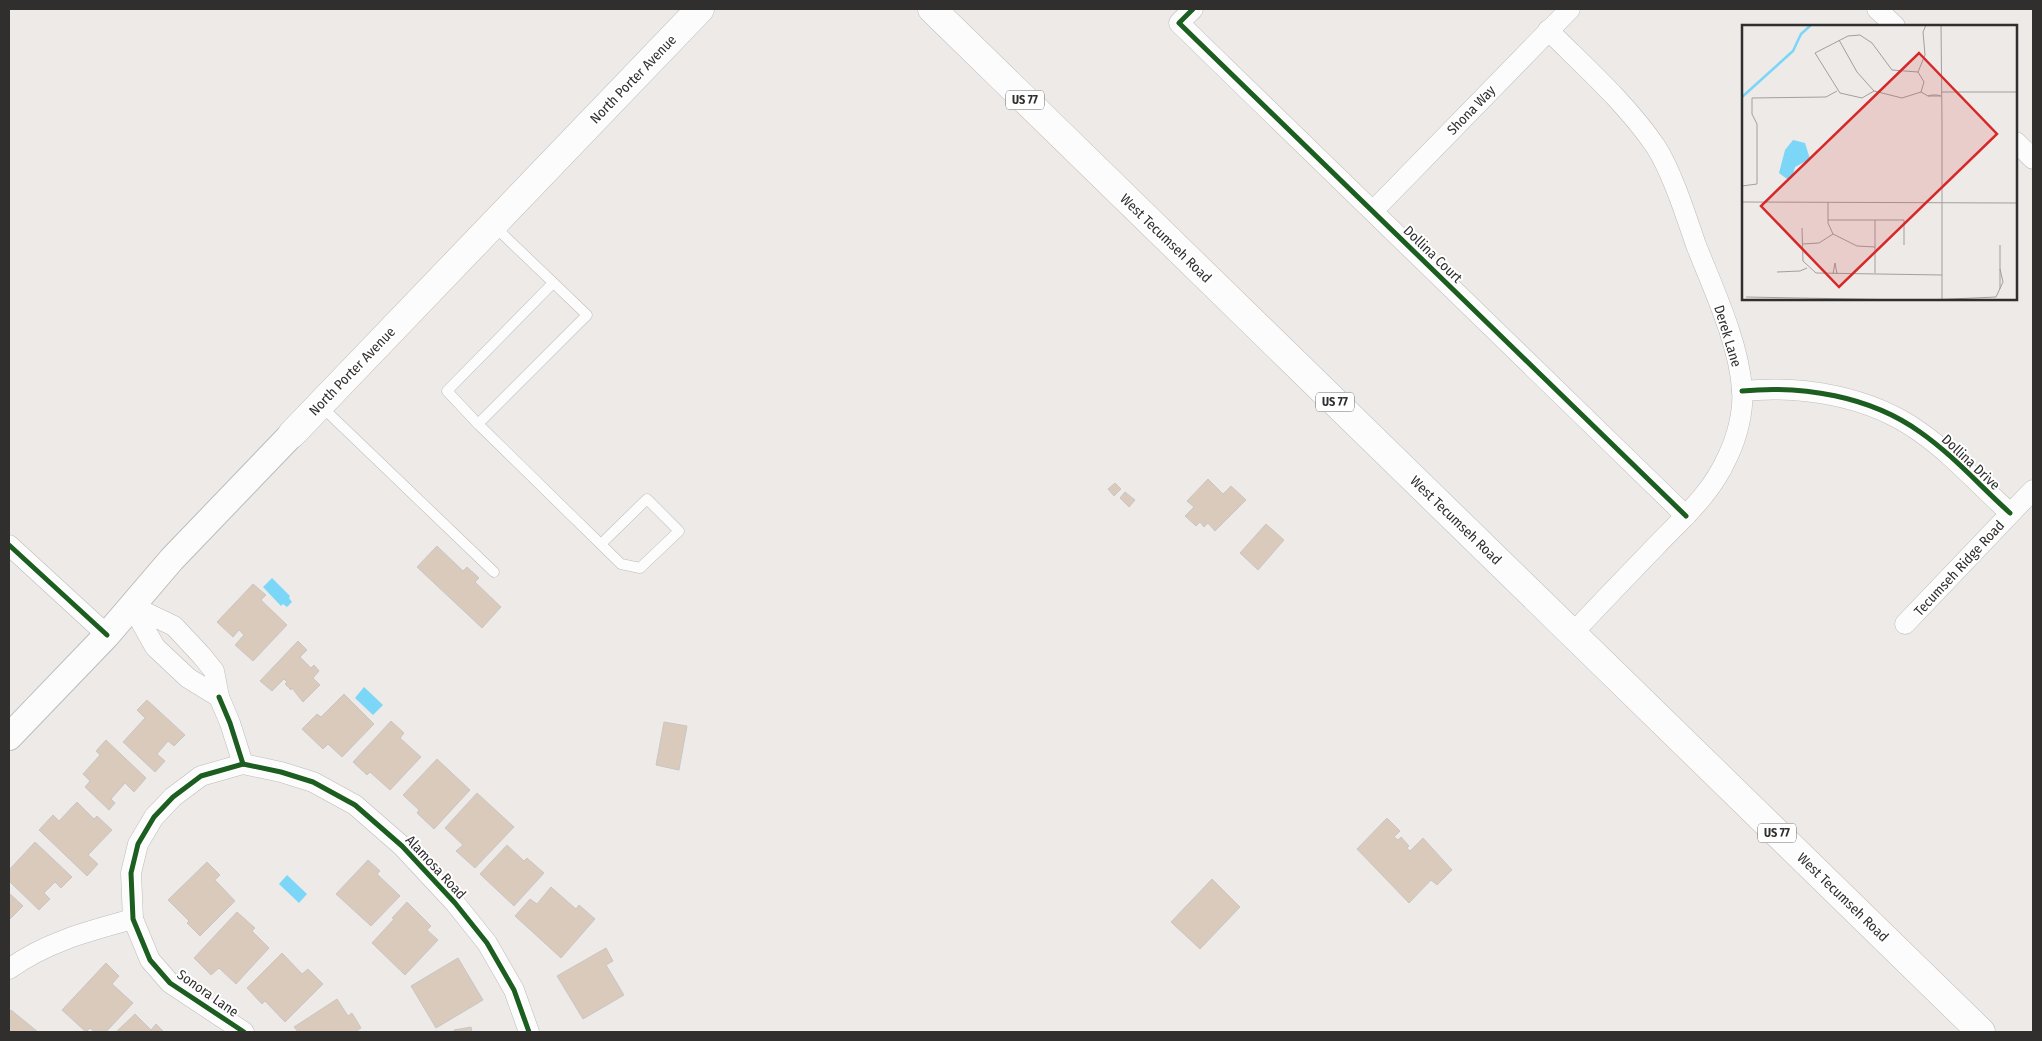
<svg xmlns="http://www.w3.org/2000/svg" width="2042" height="1041" viewBox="0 0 2042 1041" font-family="'Fira Sans Condensed',sans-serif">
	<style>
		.water { fill: #7bd6f7 }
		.building { fill: #dacabb; stroke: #c8c6c4 }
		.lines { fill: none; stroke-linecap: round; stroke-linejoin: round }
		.service-casing { stroke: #bebcba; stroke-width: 11 }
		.minor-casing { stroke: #bebcba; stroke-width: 21 }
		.tertiary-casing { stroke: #bebcba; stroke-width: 28 }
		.secondary-casing { stroke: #bebcba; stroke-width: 29 }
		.primary-casing { stroke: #bebcba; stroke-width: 29 }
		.service { stroke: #fcfcfc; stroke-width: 10 }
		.minor { stroke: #fcfcfc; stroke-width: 20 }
		.tertiary { stroke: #fcfcfc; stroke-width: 26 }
		.secondary { stroke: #fcfcfc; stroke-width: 28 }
		.primary { stroke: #fcfcfc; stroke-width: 28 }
		.cycleway-casing { stroke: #fff; stroke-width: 8 }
		.cycleway { stroke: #1b5e20; stroke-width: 5 }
		.labels { text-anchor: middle; stroke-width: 4; stroke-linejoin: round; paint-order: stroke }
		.shield { fill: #fff; stroke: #6f6d6d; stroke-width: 1 }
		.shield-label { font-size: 12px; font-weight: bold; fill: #312f2e }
		.street-label { font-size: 14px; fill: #312f2e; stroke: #fff }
		.inset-river { fill: none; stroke: #7bd6f7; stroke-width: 2.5 }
		.inset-road { fill: none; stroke: #a29f9e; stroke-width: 1 }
		.view { fill: #d62828; fill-opacity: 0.15; stroke: #d62828; stroke-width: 2.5 }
		.inset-edge { fill: none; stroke: #312f2e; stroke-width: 2.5 }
	</style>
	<rect width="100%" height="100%" fill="#edeae8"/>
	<g class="water">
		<polygon points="272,578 290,596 289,598 292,602 287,607 283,604 281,606 263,587"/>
		<polygon points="364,687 383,705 373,715 355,698"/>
		<polygon points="287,875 307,894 299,903 279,884"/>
	</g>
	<g class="building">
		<polygon points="1208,479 1223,494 1231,486 1246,500 1215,531 1208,523 1204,527 1200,522 1196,526 1185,516 1194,507 1187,501"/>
		<polygon points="1115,483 1121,489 1114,496 1108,489"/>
		<polygon points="1125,492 1135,500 1129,507 1120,498"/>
		<polygon points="1266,524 1284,540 1258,570 1240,553"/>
		<polygon points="437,546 463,571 467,567 479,578 475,582 501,607 482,628 417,567"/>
		<polygon points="253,584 266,595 261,600 287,625 253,661 235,645 244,635 239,630 233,637 217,622"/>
		<polygon points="298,641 307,650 300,657 311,668 314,665 319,671 313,678 320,685 303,702 292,688 291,690 285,684 287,682 284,679 272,691 260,681"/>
		<polygon points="344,694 374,724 342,757 328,744 323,749 302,729 317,714 321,717"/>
		<polygon points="147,700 185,735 174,746 168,741 157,754 165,761 155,772 123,742 145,718 137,710"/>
		<polygon points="391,721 404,733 400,738 421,757 390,790 370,772 367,775 353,762"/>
		<polygon points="664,722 687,726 679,770 656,765"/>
		<polygon points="106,740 146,778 134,792 125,783 111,799 115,803 109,810 85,787 90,781 83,774 100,755 96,751"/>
		<polygon points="437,759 470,790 434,829 417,813 419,810 403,795"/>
		<polygon points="477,793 514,827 475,868 456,851 463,845 445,828"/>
		<polygon points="77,802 94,819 97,816 112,830 88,855 98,864 87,876 39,830 53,815 59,821"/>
		<polygon points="1387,818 1400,831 1394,837 1398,840 1401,837 1409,846 1407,848 1410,851 1423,838 1452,870 1437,885 1431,880 1409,903 1357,849"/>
		<polygon points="35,842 72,877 61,888 55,882 44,893 50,899 39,910 9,881 9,870"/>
		<polygon points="507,845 524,861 527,858 544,873 514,906 480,874"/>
		<polygon points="368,860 380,871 377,874 400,896 371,926 336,894"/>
		<polygon points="207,862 220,875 215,880 235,901 200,936 187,923 189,921 168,900"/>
		<polygon points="1212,879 1240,907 1200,949 1171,922"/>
		<polygon points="551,887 576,909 579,905 595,919 561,958 515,916 530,899 537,904"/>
		<polygon points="9,893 23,906 9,920"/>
		<polygon points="407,902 431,926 427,930 438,940 405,975 372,943 394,919 392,918"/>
		<polygon points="237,912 255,928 252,931 269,948 236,984 219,968 211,975 194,958"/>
		<polygon points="606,948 613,961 606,965 624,995 583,1019 557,976"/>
		<polygon points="282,953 302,974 308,969 323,984 285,1022 265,1001 262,1004 247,988"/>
		<polygon points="458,958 483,1000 436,1028 411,986"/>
		<polygon points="106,963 119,976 112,984 133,1003 106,1032 95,1032 90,1028 86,1032 62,1010"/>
		<polygon points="337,999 348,1016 352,1013 361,1028 355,1032 298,1032 294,1027"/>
		<polygon points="11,1010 38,1032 9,1032 9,1013"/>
		<polygon points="135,1014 151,1030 156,1024 164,1032 116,1032"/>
		<polygon points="471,1027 472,1032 454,1032 454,1030"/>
	</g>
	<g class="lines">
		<g class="service-casing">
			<g id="service">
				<polyline points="493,225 587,315 478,424 621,564 640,568 679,531 647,499 601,544"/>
				<polyline points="321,406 494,572"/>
				<polyline points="478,424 447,391 553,283"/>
			</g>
		</g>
		<g class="minor-casing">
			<g id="minor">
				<polyline points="1193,9 1179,23 1686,516"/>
				<polyline points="1877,9 1895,26"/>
				<path d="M1548 30C1586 68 1626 103 1656 147 1672 172 1686 216 1696 245 1713 288 1739 343 1742 389 1744 411 1737 438 1727 458 1711 494 1683 518 1656 546 1628 575 1600 604 1573 633"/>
				<polyline points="2016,142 2033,159"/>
				<polyline points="1373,211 1570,9"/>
				<path d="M1742 391C1802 385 1870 396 1920 432 1953 455 1980 486 2010 513"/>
				<polyline points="9,545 107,635"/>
				<polygon points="132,606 174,626 202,656 214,671 219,697 188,678 155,647"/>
				<polyline points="1905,624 2033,490"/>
				<polyline points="219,697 230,723 243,764 201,776 173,797 154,817 138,844 131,873 133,919 150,960 170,983 244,1032"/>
				<polyline points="243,764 281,772 313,782 355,805 402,846 455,903 487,943 514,990 529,1032"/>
				<path d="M9 969C46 942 89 931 133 919"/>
			</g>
		</g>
		<g class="tertiary-casing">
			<polyline id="tertiary" points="9,737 107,635 172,559 292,434"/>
		</g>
		<g class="secondary-casing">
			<polyline id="secondary" points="292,434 700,9"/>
		</g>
		<g class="primary-casing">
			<polyline id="primary" points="932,9 1981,1032"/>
		</g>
		<use href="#service" class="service"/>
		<use href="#minor" class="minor"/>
		<use href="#tertiary" class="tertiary"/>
		<use href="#secondary" class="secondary"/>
		<use href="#primary" class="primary"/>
		<g class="cycleway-casing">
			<g id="cycleway">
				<polyline points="1193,9 1179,23 1686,516"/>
				<path d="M1742 391C1802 385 1870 396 1920 432 1953 455 1980 486 2010 513"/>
				<polyline points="9,545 107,635"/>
				<polyline points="219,697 230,723 243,764 201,776 173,797 154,817 138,844 131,873 133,919 150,960 170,983 244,1032"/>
				<polyline points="243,764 281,772 313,782 355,805 402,846 455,903 487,943 514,990 529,1032"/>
			</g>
		</g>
		<use href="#cycleway" class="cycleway"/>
	</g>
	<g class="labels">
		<g class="shield">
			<rect x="1006" y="90.5" width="38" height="19" rx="4"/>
			<rect x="1316" y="392.5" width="38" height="19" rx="4"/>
			<rect x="1758" y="823.5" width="38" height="19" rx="4"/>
		</g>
		<g class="shield-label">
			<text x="1025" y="104">US 77</text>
			<text x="1335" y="406">US 77</text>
			<text x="1777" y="837">US 77</text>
		</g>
		<g class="street-label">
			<text transform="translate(633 79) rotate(-46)" y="5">North Porter Avenue</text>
			<text transform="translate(1471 110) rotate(-46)" y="5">Shona Way</text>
			<text transform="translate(1166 238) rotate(44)" y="5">West Tecumseh Road</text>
			<text transform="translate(1433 254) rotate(44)" y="5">Dollina Court</text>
			<text transform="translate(1728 336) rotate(73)" y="5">Derek Lane</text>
			<text transform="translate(352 371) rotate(-46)" y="5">North Porter Avenue</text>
			<text transform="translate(1971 462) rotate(43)" y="5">Dollina Drive</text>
			<text transform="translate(1456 520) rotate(44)" y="5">West Tecumseh Road</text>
			<text transform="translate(1959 568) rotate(-47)" y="5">Tecumseh Ridge Road</text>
			<text transform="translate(436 867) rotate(47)" y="5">Alamosa Road</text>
			<text transform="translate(1843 897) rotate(44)" y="5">West Tecumseh Road</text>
			<text transform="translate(208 993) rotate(35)" y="5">Sonora Lane</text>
		</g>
	</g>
	<g transform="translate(1742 25)">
		<rect width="275" height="275" fill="#edeae8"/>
		<path d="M51 115 63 118 68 134 53 142 50 153 45 154 37 148 43 125Z" fill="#7bd6f7"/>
		<path class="inset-river" d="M0 72 51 26 59 9 69 0"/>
		<path class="inset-road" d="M199 0 200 97M97 15 115 47 132 66 160 73 179 67M176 47 183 30 181 7 184 0M176 47 182 57 179 67 186 71M132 66 120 73 98 68 73 28 106 11 118 10 130 18 150 45 176 47M199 67H275M195 70 199 71H186L190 70ZM200 97V275M0 161 15 159V99L10 89V73L84 72 95 66M0 177 275 178M86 177V198L91 209 115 221 133 222M86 195H162V220M60 203 61 236 74 248 200 250M61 219 77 218 91 209M258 220V264M35 247 58 246 65 243M133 248V195M91 249 93 238 95 249M4 272 164 275M187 275 254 272 261 257 258 244"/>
		<path class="view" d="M177 28 255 109 97 262 19 181Z"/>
		<rect width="275" height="275" class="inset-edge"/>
	</g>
	<rect width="2042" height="1041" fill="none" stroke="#312f2e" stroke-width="20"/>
</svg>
